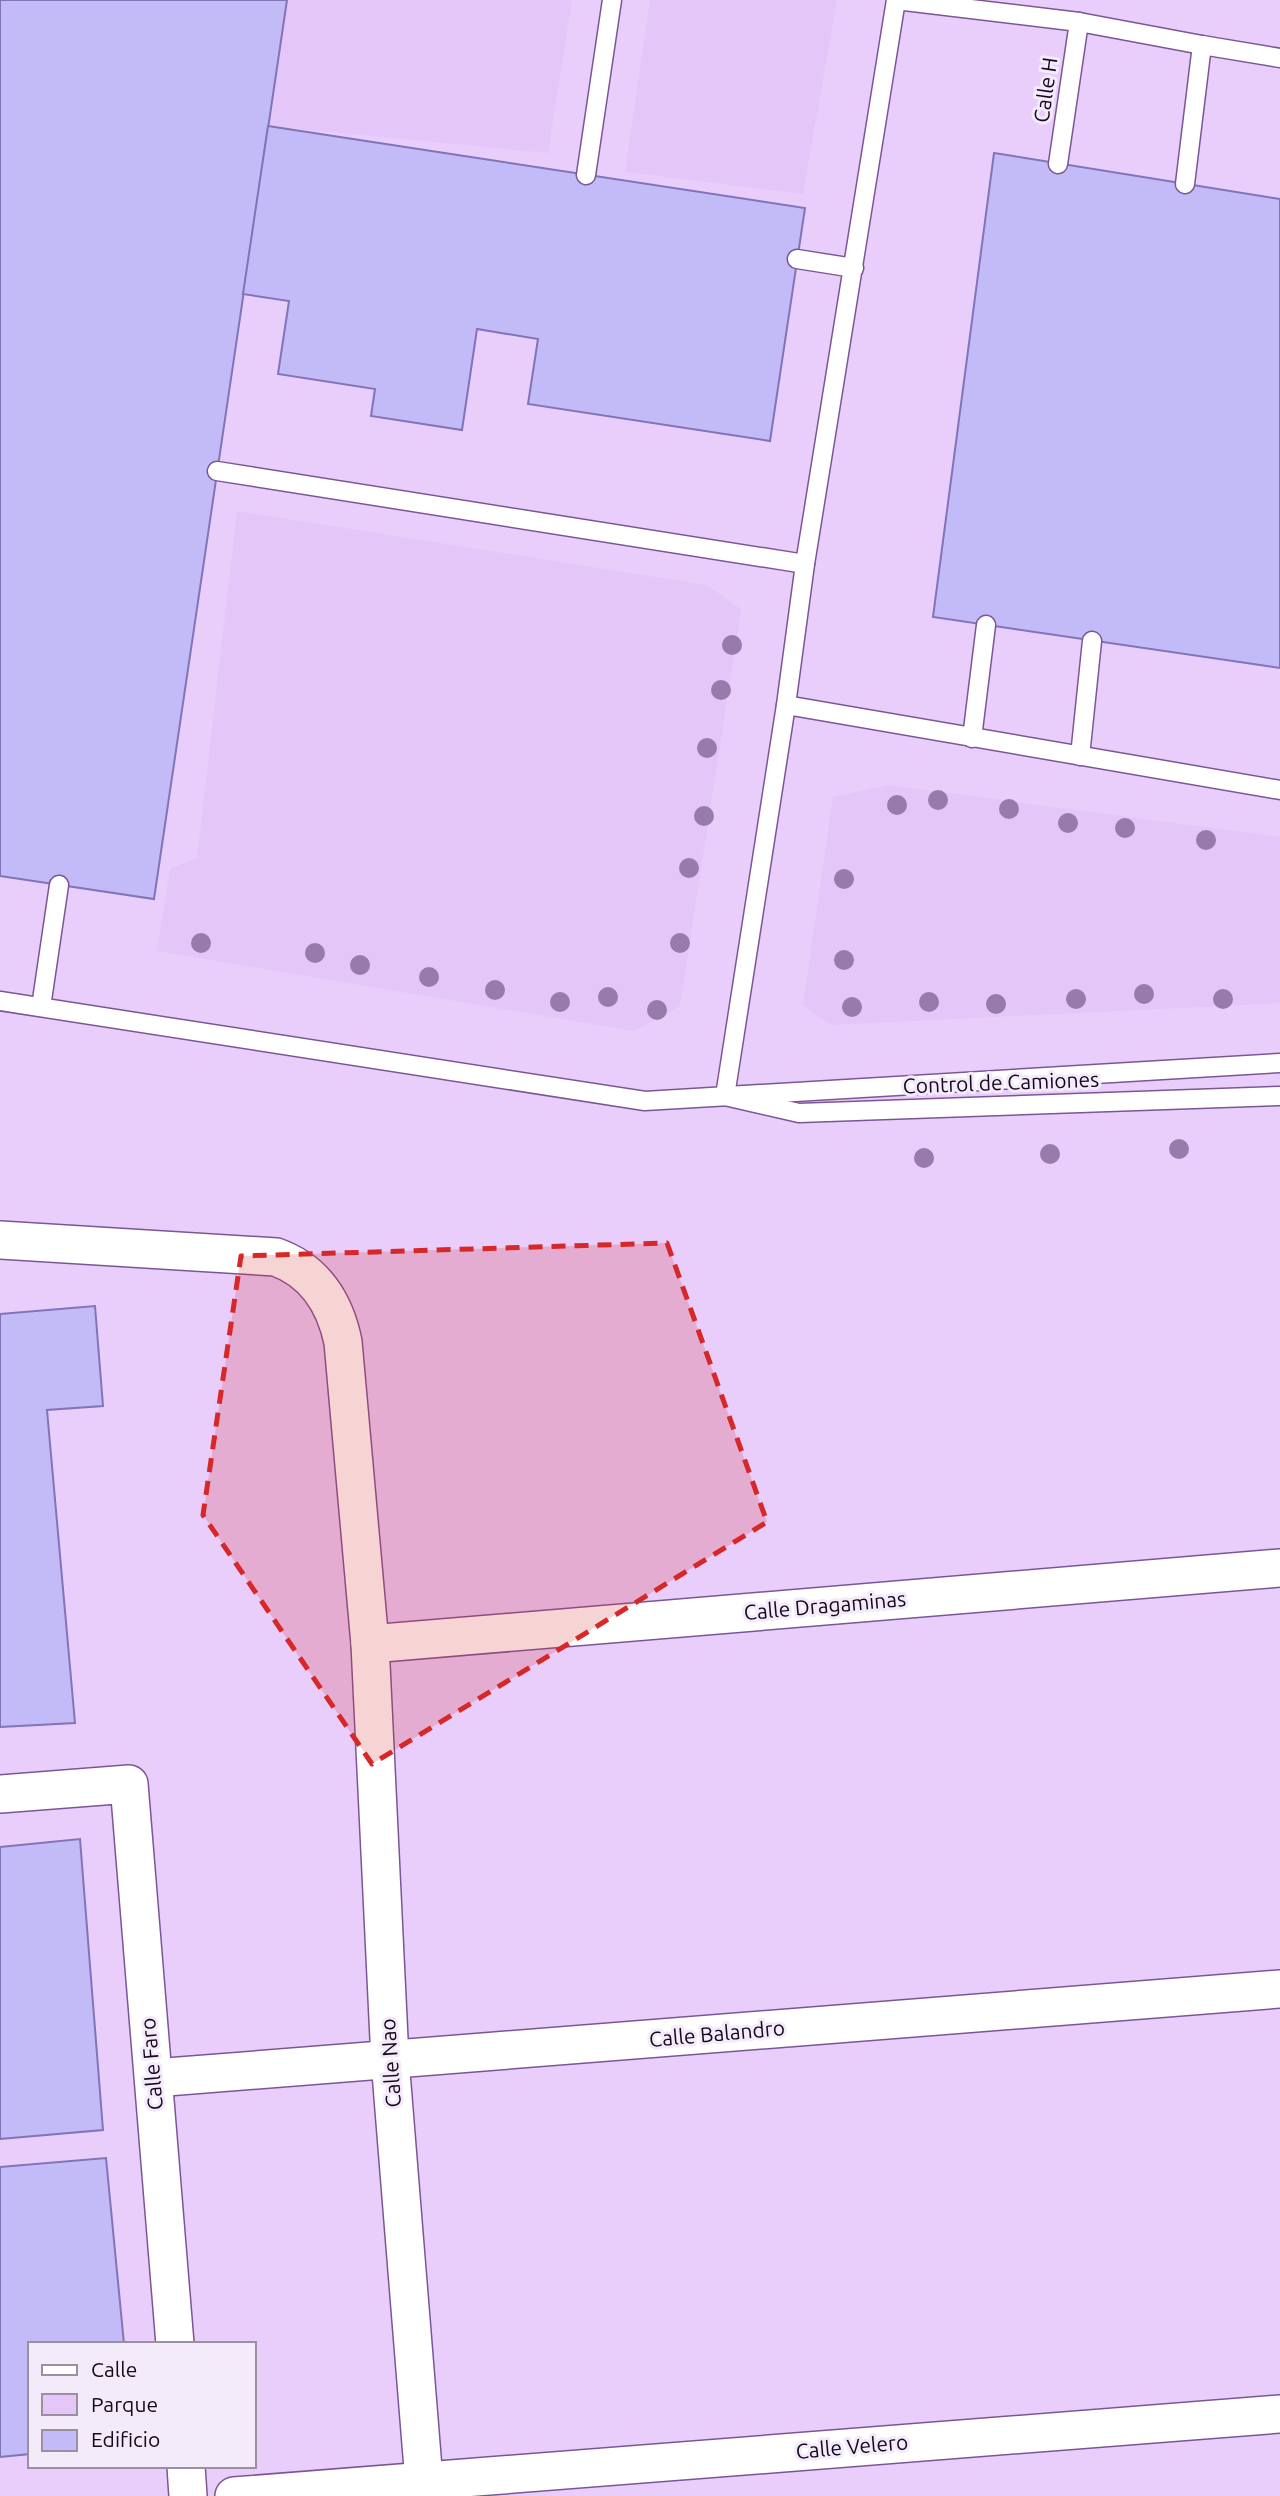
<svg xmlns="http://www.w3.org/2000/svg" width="1280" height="2496" viewBox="0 0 1280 2496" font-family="Ubuntu,sans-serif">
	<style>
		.built { fill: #e9cefc; fill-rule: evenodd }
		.green { fill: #e4c6f8 }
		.building { fill: #c3baf8; stroke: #8174b9; stroke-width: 2 }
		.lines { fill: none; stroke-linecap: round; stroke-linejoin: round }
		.lane-casing { stroke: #7c5694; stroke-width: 21 }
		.street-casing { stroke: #7c5694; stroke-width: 40 }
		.lane { stroke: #fff; stroke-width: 18 }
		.street { stroke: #fff; stroke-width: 37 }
		.tree { fill: #997aac }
		.marked { fill: #d62828; fill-opacity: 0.2; stroke: #d62828; stroke-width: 5; stroke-dasharray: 14 9; stroke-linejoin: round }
		.labels { text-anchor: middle; stroke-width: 6; stroke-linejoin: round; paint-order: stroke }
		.street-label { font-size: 21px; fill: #170820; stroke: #f3ebf9 }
	</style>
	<rect width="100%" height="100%" fill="#eadaf6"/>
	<path class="built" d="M0 0H1280V2496H0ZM30 2344H254V2466H30Z"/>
	<g class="green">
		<polygon points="287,0 572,0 548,153 268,126"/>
		<polygon points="650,0 837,0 803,194 625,172"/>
		<polygon points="237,511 706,585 741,609 680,1006 634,1031 157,951 170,869 197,858"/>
		<polygon points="889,785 1280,837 1280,1003 830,1025 803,1005 833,797"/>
	</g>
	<g class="building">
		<polygon points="0,0 287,0 154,899 0,876"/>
		<polygon points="268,126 805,208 770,441 528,404 538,339 477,329 462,430 371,416 375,389 278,374 289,301 243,294"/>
		<polygon points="994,153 1280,199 1280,668 933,617"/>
		<polygon points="95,1306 103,1406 47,1410 75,1723 0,1727 0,1314"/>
		<polygon points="80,1839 103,2130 0,2139 0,1847"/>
		<polygon points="106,2158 124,2344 30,2344 30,2454 0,2457 0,2167"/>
	</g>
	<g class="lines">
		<g class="lane-casing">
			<g id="lane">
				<polyline points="1079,22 1202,45 1185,184"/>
				<polyline points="1202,45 1280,58"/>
				<polyline points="1058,164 1079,22 896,0 805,564 786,705 725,1096 799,1113 1280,1096"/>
				<polyline points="586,175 612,0"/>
				<polyline points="797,259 854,268"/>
				<polyline points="217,471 805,564"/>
				<polyline points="786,705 1280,790"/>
				<polyline points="972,738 986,625"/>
				<polyline points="1080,756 1092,641"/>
				<polyline points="0,1001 645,1101 1280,1063"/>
				<polyline points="41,1007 59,885"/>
			</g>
		</g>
		<g class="street-casing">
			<g id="street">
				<path d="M0 1240 276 1257C315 1271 335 1303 343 1342L370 1644 390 2060 424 2481"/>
				<polyline points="370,1644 1280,1568"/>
				<polyline points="0,1794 129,1784 175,2344"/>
				<polyline points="154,2078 1280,1989"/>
				<polyline points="186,2466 188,2496"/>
				<polyline points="234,2496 1280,2414"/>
			</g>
		</g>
		<use href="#lane" class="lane"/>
		<use href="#street" class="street"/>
	</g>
	<g class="tree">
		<circle cx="732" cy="645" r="10"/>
		<circle cx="721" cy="690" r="10"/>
		<circle cx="707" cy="748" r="10"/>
		<circle cx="938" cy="800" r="10"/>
		<circle cx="897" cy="805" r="10"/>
		<circle cx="1009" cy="809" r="10"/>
		<circle cx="704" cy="816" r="10"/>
		<circle cx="1068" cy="823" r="10"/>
		<circle cx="1125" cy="828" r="10"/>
		<circle cx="1206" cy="840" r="10"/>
		<circle cx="689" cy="868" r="10"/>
		<circle cx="844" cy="879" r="10"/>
		<circle cx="201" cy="943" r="10"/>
		<circle cx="680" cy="943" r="10"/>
		<circle cx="315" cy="953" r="10"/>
		<circle cx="844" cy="960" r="10"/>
		<circle cx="360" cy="965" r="10"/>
		<circle cx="429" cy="977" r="10"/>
		<circle cx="495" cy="990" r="10"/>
		<circle cx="1144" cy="994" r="10"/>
		<circle cx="608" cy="997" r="10"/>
		<circle cx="1076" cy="999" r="10"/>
		<circle cx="1223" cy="999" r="10"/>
		<circle cx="560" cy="1002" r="10"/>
		<circle cx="929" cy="1002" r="10"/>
		<circle cx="996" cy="1004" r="10"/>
		<circle cx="852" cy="1007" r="10"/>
		<circle cx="657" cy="1010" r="10"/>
		<circle cx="1179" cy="1149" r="10"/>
		<circle cx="1050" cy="1154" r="10"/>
		<circle cx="924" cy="1158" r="10"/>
	</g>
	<path class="marked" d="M667 1243 767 1522 372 1764 203 1515 241 1256Z"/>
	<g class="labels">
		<g class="street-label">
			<text transform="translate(1046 90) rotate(-82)" y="7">Calle H</text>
			<text transform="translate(1001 1083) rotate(-2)" y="7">Control de Camiones</text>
			<text transform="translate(825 1606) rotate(-5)" y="7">Calle Dragaminas</text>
			<text transform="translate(717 2034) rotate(-5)" y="7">Calle Balandro</text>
			<text transform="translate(391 2063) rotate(-94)" y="7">Calle Nao</text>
			<text transform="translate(152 2064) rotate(-95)" y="7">Calle Faro</text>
			<text transform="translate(852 2447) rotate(-5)" y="7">Calle Velero</text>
		</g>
	</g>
	<rect x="28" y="2342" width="228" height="126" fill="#f3ebf9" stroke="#9b90a2" stroke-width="2"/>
	<rect x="42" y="2365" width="35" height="10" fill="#ffffff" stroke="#9b90a2" stroke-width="2"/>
	<text x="91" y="2377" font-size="21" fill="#170820">Calle</text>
	<rect x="42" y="2394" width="35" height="21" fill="#e4c6f8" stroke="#9b90a2" stroke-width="2"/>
	<text x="91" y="2412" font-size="21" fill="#170820">Parque</text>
	<rect x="42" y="2430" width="35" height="21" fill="#c3baf8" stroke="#9b90a2" stroke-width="2"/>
	<text x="91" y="2447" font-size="21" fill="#170820">Edificio</text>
</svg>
